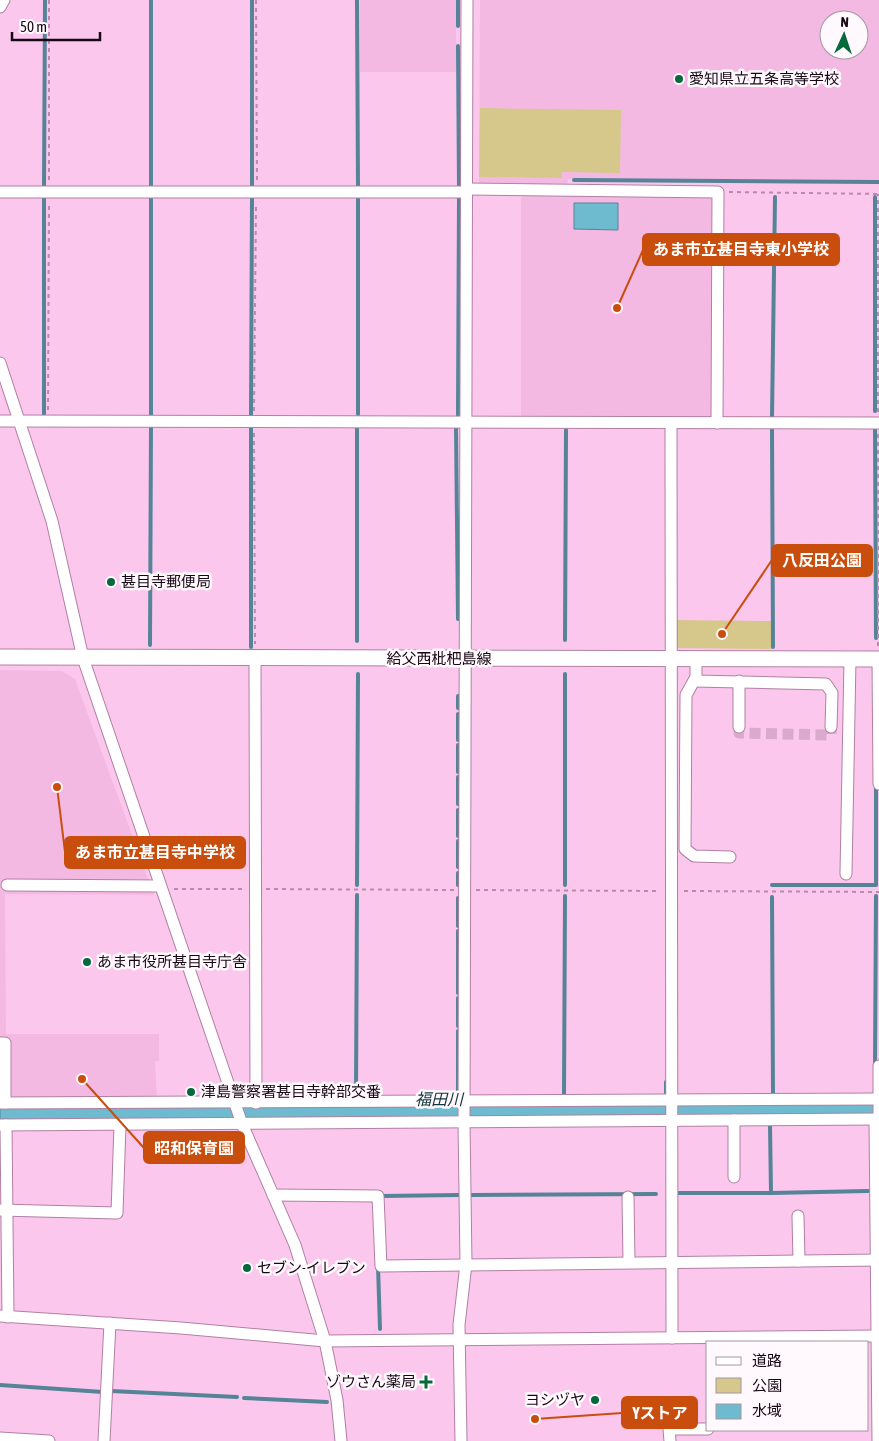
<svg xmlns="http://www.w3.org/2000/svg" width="879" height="1441" viewBox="0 0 879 1441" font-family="'Asap Condensed','Noto Sans JP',sans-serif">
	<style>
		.built { fill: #f4b9e3; fill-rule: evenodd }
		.green { fill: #d6c78b }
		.water { fill: #6ebace; stroke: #548496 }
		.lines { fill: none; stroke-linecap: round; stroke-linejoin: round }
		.stream { stroke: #548496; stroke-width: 4 }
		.minor-tunnel { stroke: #daaacc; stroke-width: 11; stroke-dasharray: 11 5.5; stroke-linecap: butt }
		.minor-casing { stroke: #b080a3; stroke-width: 13 }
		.major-casing { stroke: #b080a3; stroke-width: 17 }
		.path { stroke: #b68caa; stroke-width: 2; stroke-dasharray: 4 4; stroke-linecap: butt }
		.minor { stroke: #fff; stroke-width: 11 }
		.major { stroke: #fff; stroke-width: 15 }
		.poi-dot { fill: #03683c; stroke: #fff9fd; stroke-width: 2 }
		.labels { text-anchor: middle; stroke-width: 5; stroke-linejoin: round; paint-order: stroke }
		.poi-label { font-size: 15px; fill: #170714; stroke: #fff9fd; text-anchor: start }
		.street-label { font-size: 15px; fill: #170714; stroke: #fff9fd }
		.water-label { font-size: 16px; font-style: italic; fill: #10353e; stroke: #fff9fd }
		.leader { fill: none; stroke: #c94d0d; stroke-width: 2 }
		.callout-dot { fill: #c94d0d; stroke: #fff9fd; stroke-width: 2 }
		.callout { fill: #c94d0d; stroke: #c94d0d; stroke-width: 2 }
		.callout-label { font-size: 16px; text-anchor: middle; font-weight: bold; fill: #fff }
	</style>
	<rect width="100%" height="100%" fill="#fcc7ed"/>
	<g class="built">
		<rect x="360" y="0" width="96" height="72"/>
		<path d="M480 0H879V180L568 179 567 186 479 183ZM829 20H859V50H829Z"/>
		<polygon points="525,195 710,196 714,201 713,415 710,418 525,419 521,416 521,198"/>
		<polygon points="0,670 62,671 75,679 154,895 5,894 6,1034 159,1034 159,1061 155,1061 157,1098 9,1099 0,1041"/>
	</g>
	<g class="green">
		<polygon points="480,108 621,110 620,173 562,172 562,178 479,177"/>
		<polygon points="673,620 772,621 772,649 673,648"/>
	</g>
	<g class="water">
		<polygon points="574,203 618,203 618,230 574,229"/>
		<polygon points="879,1104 879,1115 0,1120 0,1108"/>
	</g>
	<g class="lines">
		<g class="stream">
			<polyline points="151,0 151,187"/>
			<polyline points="357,0 358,187"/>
			<polyline points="458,0 458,26"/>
			<polyline points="458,46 459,188"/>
			<polyline points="574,180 879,182"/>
			<polyline points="44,188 45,0"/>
			<polyline points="252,188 252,0"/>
			<polyline points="44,197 44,416"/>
			<polyline points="151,197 151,416"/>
			<polyline points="875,197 875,411"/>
			<polyline points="358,199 358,414"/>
			<polyline points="251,417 252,197"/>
			<polyline points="458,417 459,195"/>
			<polyline points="772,418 775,197"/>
			<polyline points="249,425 251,425 251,647"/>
			<polyline points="456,426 458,619"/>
			<polyline points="875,428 876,638"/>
			<polyline points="772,430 773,647"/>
			<polyline points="565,640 566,430"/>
			<polyline points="357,641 357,426"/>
			<polyline points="150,645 151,425"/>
			<polyline points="458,708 458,696"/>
			<polyline points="458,714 458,740"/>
			<polyline points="458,745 458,772"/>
			<polyline points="458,777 458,804"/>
			<polyline points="458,836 458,810"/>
			<polyline points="458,867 458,841"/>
			<polyline points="458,873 458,885"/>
			<polyline points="357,885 358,674"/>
			<polyline points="565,885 565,674"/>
			<polyline points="772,885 876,885 876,783"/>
			<polyline points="772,897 773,1094"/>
			<polyline points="458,898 458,926"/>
			<polyline points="458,931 458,993"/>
			<polyline points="458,1026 458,998"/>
			<polyline points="458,1031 458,1095"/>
			<polyline points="875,1066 876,896"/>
			<polyline points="564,1094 565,896"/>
			<polyline points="666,1095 666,1082"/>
			<polyline points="356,1096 357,895"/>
			<polyline points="676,1193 771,1193 770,1125"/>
			<polyline points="771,1193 868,1191"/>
			<polyline points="471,1195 656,1194"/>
			<polyline points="382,1196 459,1195"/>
			<polyline points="378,1266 380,1329"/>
			<polyline points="0,1385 103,1392"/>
			<polyline points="111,1391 237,1397"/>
			<polyline points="244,1398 327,1402"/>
		</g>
		<polyline class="minor-tunnel" points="739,727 739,733 831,735 831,727"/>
		<g class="minor-casing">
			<g id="minor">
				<polyline points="0,7 4,0"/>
				<polyline points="466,189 718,192 717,423"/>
				<polyline points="0,192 466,192"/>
				<polyline points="0,363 52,521 83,658 242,1124 295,1245 309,1290 325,1341 337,1400 341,1441"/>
				<polyline points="0,421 879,423"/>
				<polyline points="671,423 672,1338"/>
				<polyline points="255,659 256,1103"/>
				<polyline points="696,659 696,677 686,695 685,849 694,856 730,857"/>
				<polyline points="878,659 879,784"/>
				<polyline points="694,681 826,684 832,693 831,727"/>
				<polyline points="739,727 739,681"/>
				<polyline points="846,874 850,659"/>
				<polyline points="7,885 160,886"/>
				<polyline points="0,1043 5,1043 5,1103"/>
				<polyline points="0,1103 879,1099"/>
				<polyline points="875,1119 878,1441"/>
				<polyline points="879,1119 879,1066"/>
				<polyline points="734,1120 734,1177"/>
				<polyline points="0,1125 879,1119"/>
				<polyline points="6,1125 8,1317"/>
				<polyline points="273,1195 378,1196 381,1266 879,1260"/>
				<polyline points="628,1197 629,1262"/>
				<polyline points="0,1210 117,1213 120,1125"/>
				<polyline points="798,1216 799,1261"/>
				<polyline points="0,1316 181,1328 325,1341 879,1336"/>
				<polyline points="0,1438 49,1441"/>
				<polyline points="104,1441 110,1323"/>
				<polyline points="461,1441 459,1325 466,1264 464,1122 467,0"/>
				<polyline points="670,1441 669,1429 708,1429"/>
			</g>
		</g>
		<g class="major-casing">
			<polyline id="major" points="0,657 879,659"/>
		</g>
		<g class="path">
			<polyline points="256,0 257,181"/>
			<polyline points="49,180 49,0"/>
			<polyline points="729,192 879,194"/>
			<polyline points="48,410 49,202"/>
			<polyline points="254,411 256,203"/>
			<polyline points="878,412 878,194"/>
			<polyline points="254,433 255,644"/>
			<polyline points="878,434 878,647"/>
			<polyline points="174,889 244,889"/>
			<polyline points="266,889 454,890"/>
			<polyline points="476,890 659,891"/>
			<polyline points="684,891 879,892"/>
		</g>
		<use href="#minor" class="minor"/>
		<use href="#major" class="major"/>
	</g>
	<g class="poi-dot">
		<circle cx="679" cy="79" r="5"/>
		<circle cx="111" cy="582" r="5"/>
		<circle cx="87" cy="962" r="5"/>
		<circle cx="191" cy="1092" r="5"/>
		<circle cx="247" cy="1268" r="5"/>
		<path d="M423.5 1374.5h5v5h5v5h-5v5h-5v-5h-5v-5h5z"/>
		<circle cx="595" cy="1400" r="5"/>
	</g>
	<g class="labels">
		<g class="poi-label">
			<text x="689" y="84">愛知県立五条高等学校</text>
			<text x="121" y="587">甚目寺郵便局</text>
			<text x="97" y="967">あま市役所甚目寺庁舎</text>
			<text x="201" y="1097">津島警察署甚目寺幹部交番</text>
			<text x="257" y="1273">セブン-イレブン</text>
			<text x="416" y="1387" text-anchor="end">ゾウさん薬局</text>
			<text x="585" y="1405" text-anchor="end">ヨシヅヤ</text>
		</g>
		<g class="street-label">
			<text x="439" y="664">給父西枇杷島線</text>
		</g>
		<g class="water-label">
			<text x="439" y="1105">福田川</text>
		</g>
	</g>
	<path class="leader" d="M617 308L643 250M722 634L772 560M57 787L65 852M82 1079L144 1148M535 1419L622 1413"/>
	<g class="callout-dot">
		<circle cx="617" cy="308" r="5"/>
		<circle cx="722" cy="634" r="5"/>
		<circle cx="57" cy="787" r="5"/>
		<circle cx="82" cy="1079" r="5"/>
		<circle cx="535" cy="1419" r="5"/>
	</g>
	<g class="callout">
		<rect x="643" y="234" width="196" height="31" rx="5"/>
		<rect x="772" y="545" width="100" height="31" rx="5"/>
		<rect x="65" y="837" width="180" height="31" rx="5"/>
		<rect x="144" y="1132" width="100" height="31" rx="5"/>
		<rect x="622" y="1397" width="75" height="31" rx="5"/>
	</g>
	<g class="callout-label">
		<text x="741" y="255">あま市立甚目寺東小学校</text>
		<text x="822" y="566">八反田公園</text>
		<text x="155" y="858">あま市立甚目寺中学校</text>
		<text x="194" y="1154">昭和保育園</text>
		<text x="660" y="1419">Yストア</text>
	</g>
	<rect x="706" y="1341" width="162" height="90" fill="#fff9fd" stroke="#a298a0"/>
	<rect x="716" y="1357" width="25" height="8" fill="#ffffff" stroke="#a298a0"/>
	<text x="752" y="1366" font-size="15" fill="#170714">道路</text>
	<rect x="716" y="1378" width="25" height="15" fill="#d6c78b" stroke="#a298a0"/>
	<text x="752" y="1391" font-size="15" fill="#170714">公園</text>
	<rect x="716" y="1404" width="25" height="15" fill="#6ebace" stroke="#a298a0"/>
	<text x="752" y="1416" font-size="15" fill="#170714">水域</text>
	<g transform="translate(844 35) rotate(3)"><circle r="24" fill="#fff9fd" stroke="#a298a0"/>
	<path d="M0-4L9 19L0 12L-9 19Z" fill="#03683c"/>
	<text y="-8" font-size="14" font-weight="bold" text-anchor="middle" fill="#170714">N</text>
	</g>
	<path d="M12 32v8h88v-8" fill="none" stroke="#170714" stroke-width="2.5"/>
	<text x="20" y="32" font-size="15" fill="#170714" stroke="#fff9fd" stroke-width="4" paint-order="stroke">50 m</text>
</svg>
